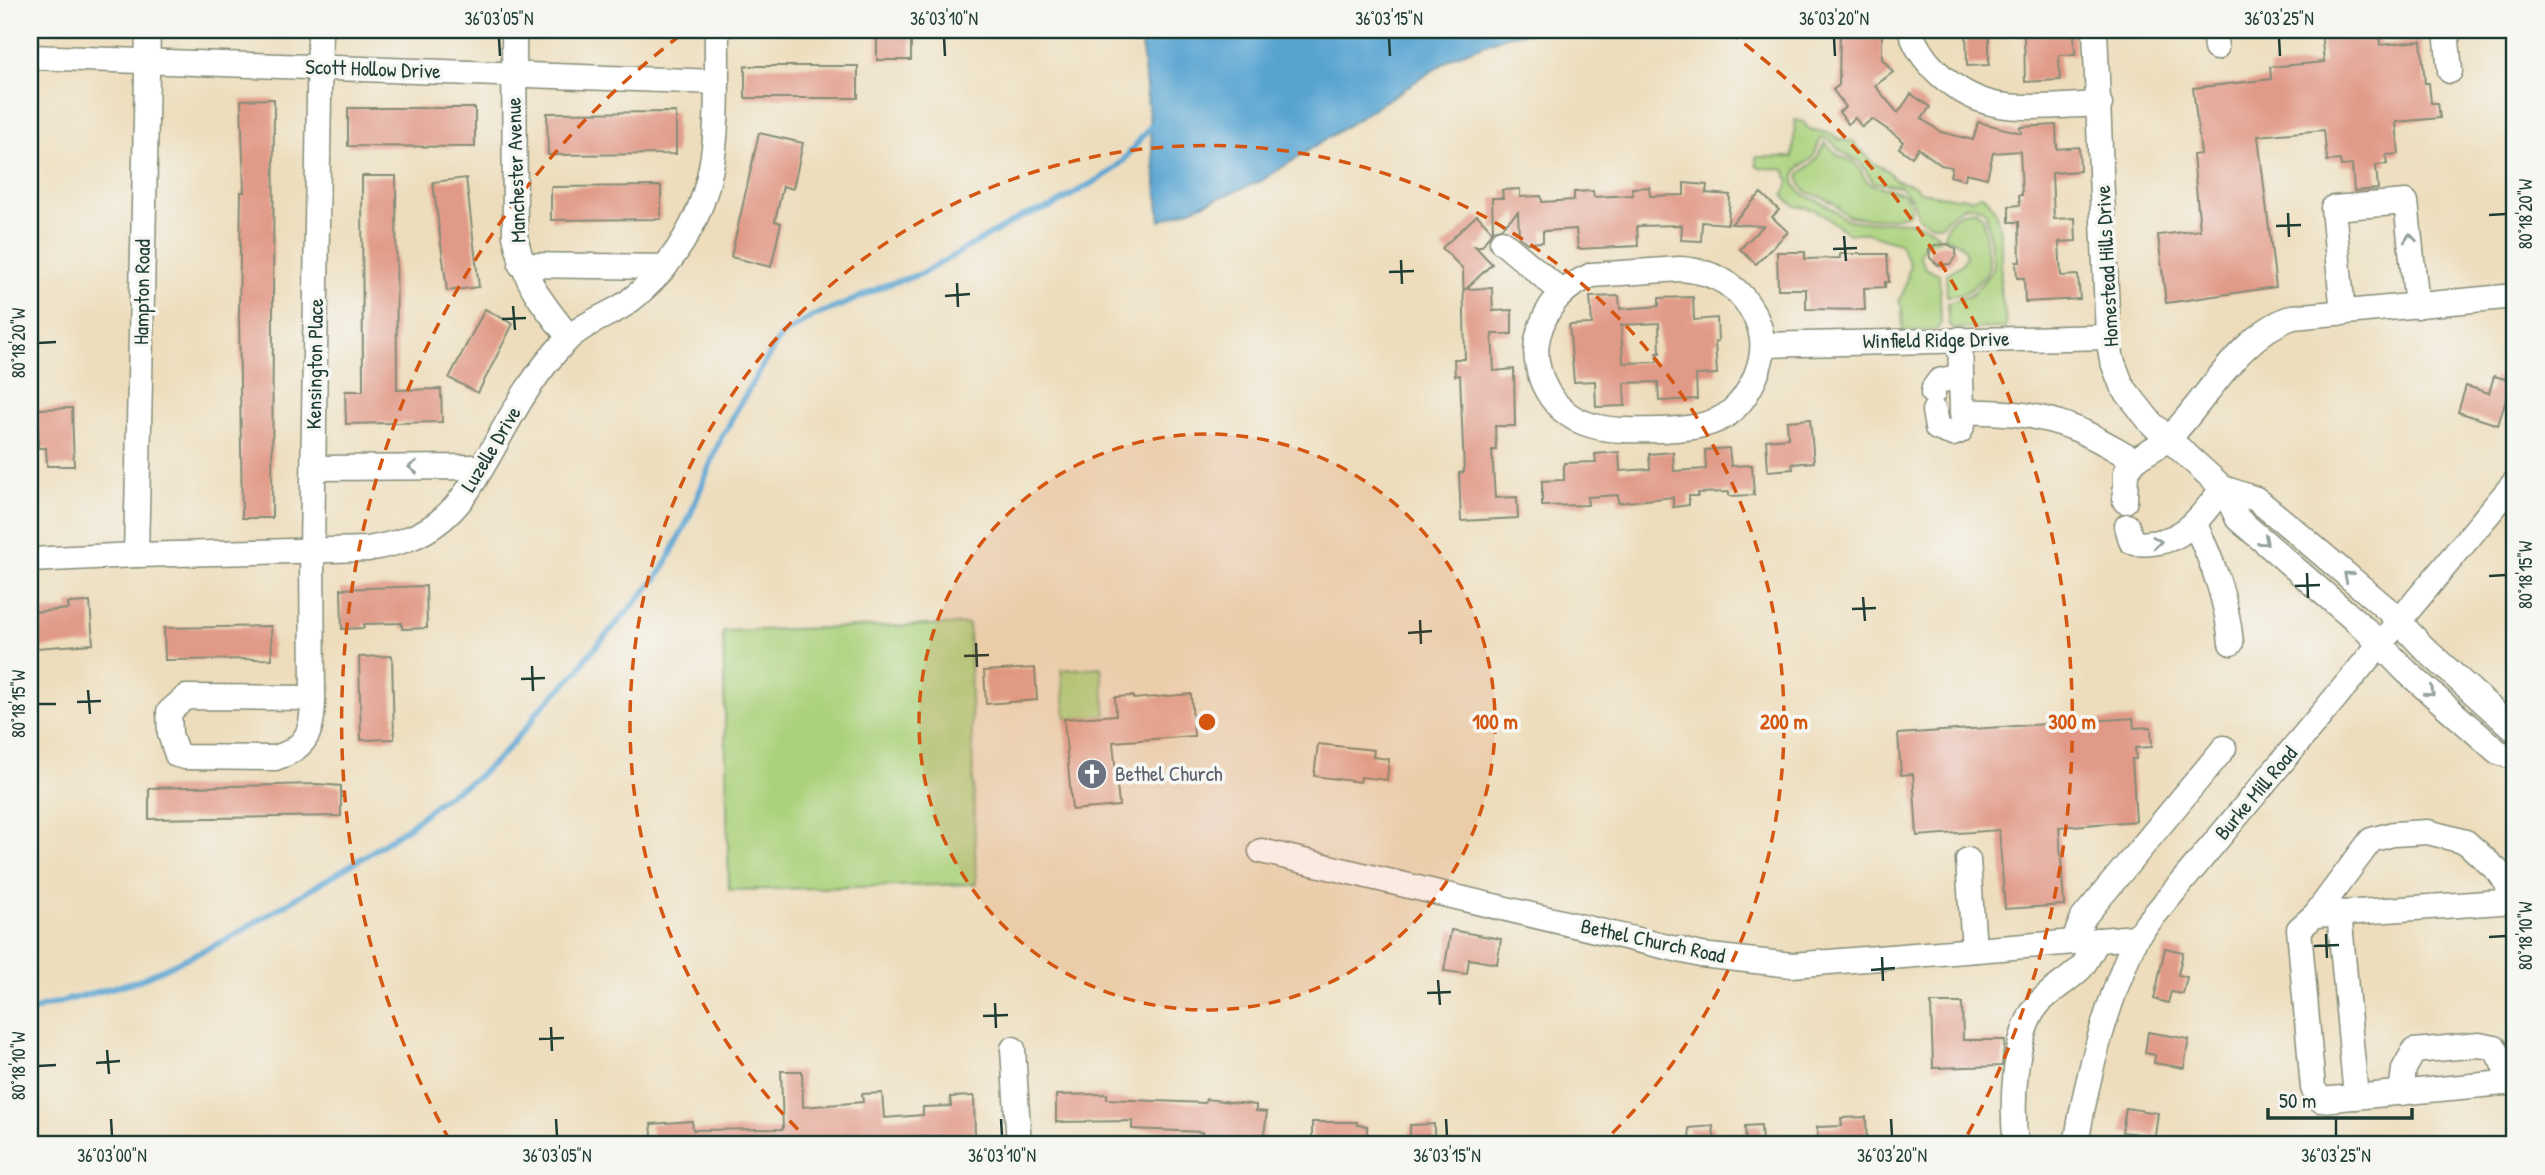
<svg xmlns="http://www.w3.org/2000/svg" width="2545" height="1175" viewBox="0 0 2545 1175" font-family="'Patrick Hand',sans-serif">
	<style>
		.green { fill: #abd17c; stroke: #658758; stroke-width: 2 }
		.water { fill: #58a4d1; stroke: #3c7082; stroke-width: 2 }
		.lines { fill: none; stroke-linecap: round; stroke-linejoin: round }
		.stream { stroke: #58a4d1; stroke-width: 6 }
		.building { fill: #e19a87; fill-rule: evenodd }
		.minor-casing { stroke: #868d78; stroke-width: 27 }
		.minor { stroke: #fff; stroke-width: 24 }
		.oneway { stroke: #8f9e9a }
		.ticks { fill: none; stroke: #1f3d34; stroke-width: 2.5 }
		.ring { fill: none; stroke: #d45610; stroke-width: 3.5; stroke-dasharray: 12 9 }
		.labels { text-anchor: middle; stroke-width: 7; stroke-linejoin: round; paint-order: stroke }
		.street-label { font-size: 21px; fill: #1f3d34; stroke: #f6f6f2 }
		.worship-label { font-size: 21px; fill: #5b616d; stroke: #f6f6f2; text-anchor: start }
		.centre { fill: #d45610; stroke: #f6f6f2; stroke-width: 3.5 }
		.ring-label { font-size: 21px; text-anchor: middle; font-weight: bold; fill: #d45610; stroke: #f6f6f2; stroke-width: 7; stroke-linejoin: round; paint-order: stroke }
		.neatline { fill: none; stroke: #1f3d34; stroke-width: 2.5 }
		.ticks-label { font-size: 18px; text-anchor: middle; fill: #1f3d34 }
	</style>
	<rect width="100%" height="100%" fill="#f6f6f2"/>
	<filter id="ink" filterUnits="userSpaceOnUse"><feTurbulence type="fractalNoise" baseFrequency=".0143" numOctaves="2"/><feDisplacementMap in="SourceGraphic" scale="14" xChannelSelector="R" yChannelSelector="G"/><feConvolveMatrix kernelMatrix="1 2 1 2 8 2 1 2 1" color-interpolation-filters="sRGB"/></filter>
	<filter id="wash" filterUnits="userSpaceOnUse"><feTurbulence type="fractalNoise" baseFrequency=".00686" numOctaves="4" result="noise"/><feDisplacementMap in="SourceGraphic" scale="28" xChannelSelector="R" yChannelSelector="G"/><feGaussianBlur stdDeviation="1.57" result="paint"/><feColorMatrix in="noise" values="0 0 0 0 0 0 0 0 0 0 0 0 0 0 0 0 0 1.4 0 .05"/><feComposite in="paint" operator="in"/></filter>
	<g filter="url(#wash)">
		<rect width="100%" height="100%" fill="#edddbc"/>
		<g class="green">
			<path d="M1795 120 1803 122 1809 129 1832 134 1838 139 1853 142 1872 162 1888 171 1895 180 1915 186 1920 192 1956 198 1961 197 1971 199 1981 195C2005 205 2002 262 2000 284 2000 298 2007 312 2006 328L1953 329 1948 323V303L1972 295 1994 268 1986 212C1971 197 1953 212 1941 225H1932L1918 217 1912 199 1900 186 1873 182 1860 162 1840 151 1829 139 1822 138C1817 144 1817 151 1813 157 1809 163 1800 164 1797 171 1785 193 1815 198 1828 206 1835 210 1840 218 1850 220 1883 227 1908 212 1938 234L1939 240 1927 243 1919 254 1925 268 1939 274 1941 323 1937 330 1903 331 1902 308 1899 301C1906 291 1907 276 1910 264L1899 243 1867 233H1848L1816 210 1796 206 1786 199 1784 195 1789 182 1786 171C1776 165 1765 172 1756 165V157H1793Z"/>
			<path d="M1825 142C1830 147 1835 153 1841 157 1846 159 1852 160 1856 164 1862 169 1861 177 1868 182 1881 193 1917 184 1909 214 1893 220 1867 219 1850 216 1842 214 1839 207 1833 203 1820 193 1796 196 1800 174L1816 160Z"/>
			<path d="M1975 210 1983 217 1989 267 1985 275 1970 290 1959 295 1947 296 1946 274 1961 265 1966 256C1964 244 1956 239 1944 239 1944 221 1958 212 1975 210Z"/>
			<polygon points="969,624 976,884 729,890 723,631"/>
			<polygon points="1101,667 1106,716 1066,719 1061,670"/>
		</g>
		<polygon class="water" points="1140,30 1541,30 1506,36 1457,55 1261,181 1160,221"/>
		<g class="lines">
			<polyline class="stream" points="30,1013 42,1007 137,981 228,939 367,855 411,825 443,798 475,779 502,755 532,721 535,714 579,670 585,659 657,578 666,563 689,518 722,435 728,428 730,421 780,337 811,317 845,304 886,285 921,274 1023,216 1051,207 1109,173 1123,161 1150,127 1156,126"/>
		</g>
		<g id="blocks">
			<g class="building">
				<rect x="877" y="30" width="34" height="30"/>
				<polygon points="1840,30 1882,30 1882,59 1893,72 1875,86 1898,113 1911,94 1930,107 1922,119 1941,132 1973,140 1978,122 2021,133 2020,127 2056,125 2057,149 2079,147 2080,171 2052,173 2054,219 2075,218 2076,241 2059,242 2061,276 2078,275 2080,299 2025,302 2024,278 2017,278 2016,262 2020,262 2019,222 2009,222 2009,206 2020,205 2019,195 2022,195 2020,151 1993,153 1987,178 1966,173 1965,180 1950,176 1952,167 1941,165 1918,148 1912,157 1899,148 1903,142 1898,137 1872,119 1862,127 1855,118 1848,124 1839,112 1846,107 1833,90 1839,85"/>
				<polygon points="1966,30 1989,30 1989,65 1967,66"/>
				<polygon points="2340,30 2379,30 2380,45 2421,41 2425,83 2429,83 2431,103 2438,103 2440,118 2396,122 2399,154 2386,155 2387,164 2376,165 2378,189 2354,191 2352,165 2341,166 2340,160 2327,161 2324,130 2258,136 2276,287 2166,303 2158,235 2200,230 2193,155 2201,154 2193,88 2271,79 2270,67 2324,62 2321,31"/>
				<polygon points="2074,32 2075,55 2059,55 2060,80 2025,82 2024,34"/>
				<rect x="745" y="66" width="113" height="32"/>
				<polygon points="274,99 272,518 242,518 239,316 241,192 244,192 241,100"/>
				<polygon points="348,108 475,108 475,147 348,146"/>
				<polygon points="676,112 676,154 548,155 547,113"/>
				<polygon points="759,133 803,143 793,189 783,186 775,221 781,223 771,267 731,257"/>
				<polygon points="362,176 396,176 397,390 441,389 442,422 346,424 345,391 363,391"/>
				<polygon points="466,178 479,287 447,291 433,182"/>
				<polygon points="1684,183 1707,185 1706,193 1730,195 1728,224 1702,222 1701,241 1681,240 1682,225 1637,226 1638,246 1578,249 1576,229 1543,231 1543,242 1527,243 1519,237 1518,212 1501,228 1493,230 1492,198 1503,198 1502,190 1520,189 1520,197 1541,196 1542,202 1574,200 1574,192 1593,191 1594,197 1633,195 1632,188 1649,187 1650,196 1684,195"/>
				<polygon points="661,186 661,219 551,220 551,187"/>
				<polygon points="1761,193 1779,210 1772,217 1788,232 1756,264 1740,249 1763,226 1731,224"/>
				<polygon points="1477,215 1492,231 1482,246 1475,246 1492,264 1466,289 1492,288 1493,311 1512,310 1512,334 1492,334 1494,371 1514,369 1515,426 1495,426 1496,450 1492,450 1495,498 1517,497 1518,518 1461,521 1459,473 1464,472 1460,375 1455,376 1454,359 1465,359 1463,269 1442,248"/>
				<polygon points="1948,244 1956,249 1956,256 1950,264 1938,265 1930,258 1929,250 1935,245"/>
				<polygon points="1777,252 1805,252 1805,259 1840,258 1840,254 1887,254 1889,282 1885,282 1885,287 1864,288 1865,310 1806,309 1806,289 1778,289"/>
				<path d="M1619 296 1620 309 1659 306V298L1693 297 1694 320 1717 318 1718 342H1715L1717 374 1696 375 1697 399 1659 401 1658 382 1624 383 1625 406 1596 407 1595 381 1574 382 1569 325 1592 324 1590 297ZM1659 323 1660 353H1657V362L1623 363 1621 325Z"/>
				<polygon points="485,309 513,324 478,393 449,378"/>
				<polygon points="2494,376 2512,381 2498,425 2458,412 2466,386 2489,393"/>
				<polygon points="72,408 74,466 47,466 46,448 38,448 38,409"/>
				<polygon points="1810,419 1814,462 1792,464 1793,469 1768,471 1766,440 1788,438 1787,421"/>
				<polygon points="1729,448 1731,466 1752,465 1754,495 1729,496 1729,492 1698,493 1698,496 1689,496 1689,505 1673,507 1673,497 1618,503 1618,495 1587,497 1588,505 1542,506 1542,481 1564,480 1564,463 1596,462 1595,454 1619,452 1620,471 1650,469 1649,454 1673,452 1674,471 1706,469 1705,450"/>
				<polygon points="426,586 427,628 402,629 402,623 364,624 364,628 342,629 341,589"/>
				<polygon points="90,602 93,644 36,648 33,612 69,609 68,603"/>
				<polygon points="271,626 272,659 165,660 164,628"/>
				<polygon points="392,656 394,739 361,740 359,657"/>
				<polygon points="1035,668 1037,700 986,704 984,671"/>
				<polygon points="1191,694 1194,736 1113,742 1119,806 1072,810 1064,719 1116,715 1115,697 1133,696 1133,699"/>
				<polygon points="2133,718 2134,728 2151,727 2152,747 2135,748 2136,759 2132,759 2136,821 2059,827 2064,905 2005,909 1999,830 1917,836 1913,774 1901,775 1898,734"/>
				<polygon points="1318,744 1374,750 1373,757 1389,759 1387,780 1361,777 1360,782 1314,776"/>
				<polygon points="317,784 341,786 341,816 149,819 149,788"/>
				<polygon points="1451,930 1501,939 1497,964 1469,959 1467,974 1444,971"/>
				<polygon points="2165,948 2183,952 2178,975 2187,977 2183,994 2171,992 2168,1003 2154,999"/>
				<polygon points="1931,1003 1962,1003 1963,1040 2005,1040 2002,1066 1933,1068"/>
				<polygon points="2148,1032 2189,1039 2184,1068 2154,1063 2155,1055 2145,1053"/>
				<polygon points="781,1071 802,1071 803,1107 863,1102 862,1094 882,1093 884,1118 923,1115 923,1107 951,1106 950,1097 974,1096 975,1135 905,1138 906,1144 892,1145 653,1145 651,1124 692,1121 693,1130 783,1129"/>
				<polygon points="1107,1094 1107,1099 1205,1103 1206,1099 1256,1105 1256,1111 1267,1112 1263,1143 1202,1136 1202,1132 1132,1129 1132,1121 1056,1122 1056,1095"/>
				<polygon points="2126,1108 2158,1113 2155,1136 2122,1132"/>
				<polygon points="1866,1117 1867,1145 1818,1145 1817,1127 1842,1126 1841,1118"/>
				<polygon points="1312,1122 1357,1122 1357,1125 1367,1126 1367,1145 1312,1145"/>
				<polygon points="1434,1124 1434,1145 1410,1145 1410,1125"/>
				<polygon points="1761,1125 1762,1145 1746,1145 1745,1126"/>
				<polygon points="1713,1126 1715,1145 1690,1145 1689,1128"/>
			</g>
		</g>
	</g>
	<g filter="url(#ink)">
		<use href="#blocks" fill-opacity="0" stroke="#868d78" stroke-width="2"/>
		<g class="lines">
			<g class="minor-casing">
				<g id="minor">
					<path d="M514 30 515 236C526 285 539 299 569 337"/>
					<path d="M1910 30C1923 69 1965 102 2007 106 2037 109 2070 105 2100 104"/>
					<polyline points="2095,30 2108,337 2112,360 2122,386 2151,423 2223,488 2256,499 2295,531 2388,610 2426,650 2515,730"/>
					<polyline points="2214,30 2216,48"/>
					<polyline points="2446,30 2450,71"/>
					<polyline points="30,57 717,82"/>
					<polyline points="1502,242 1563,293"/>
					<polyline points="521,265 665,267"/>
					<path d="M1680 269C1715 271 1741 287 1756 318 1765 338 1764 355 1756 375 1749 392 1740 406 1725 416 1707 427 1683 429 1663 430 1615 431 1566 434 1543 383 1537 368 1534 352 1538 336 1547 304 1562 288 1592 275Z"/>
					<polyline points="2343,313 2333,208 2406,202 2417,306"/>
					<path d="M1960 339 1962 412C1997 411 2038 414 2071 427 2093 435 2114 449 2135 460 2146 452 2161 446 2171 436 2208 397 2241 334 2293 317L2515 296"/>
					<polyline points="1764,345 2108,337"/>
					<polyline points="1933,393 1934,388 1939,381 1961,376"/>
					<polyline points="1934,411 1937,428 1953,434 1960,431 1963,424 1962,412"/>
					<polyline points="314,468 482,467"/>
					<polyline points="2223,488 2238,519 2365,629 2407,672 2498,752 2515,758"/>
					<polyline points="2125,501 2126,472 2135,460"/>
					<path d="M2195 524C2213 563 2227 600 2231 643"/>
					<path d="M2127 526 2131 541 2135 543C2181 547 2197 521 2223 488"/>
					<polyline points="136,555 148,30"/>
					<path d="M30 560 136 555 368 549C395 544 420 538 441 520 464 502 476 477 491 452 513 412 535 371 568 339 584 323 608 316 627 303 653 283 676 256 691 227 723 166 716 96 717 30"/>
					<path d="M313 698 186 697 169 712 170 734 177 755 185 757 275 758C308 748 313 730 313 698L312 549 320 30"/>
					<polyline points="1261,851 1701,955 1792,965 2136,937"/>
					<polyline points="1968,860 1974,950"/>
					<polyline points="2515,897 2500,873 2466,842 2428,832 2393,834 2371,840 2315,915 2515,901"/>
					<polyline points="2339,912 2356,1097"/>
					<polyline points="2315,915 2299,929 2313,1088 2321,1100 2515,1082"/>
					<polyline points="2073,942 2083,918 2224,748"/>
					<polyline points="1013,1049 1019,1145"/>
					<polyline points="2401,1093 2404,1069 2414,1051 2479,1045 2495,1048 2513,1083"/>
					<path d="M2016 1145C2011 1107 2013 1033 2039 1003 2051 990 2068 981 2081 968 2088 960 2092 949 2098 940"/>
					<path d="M2076 1145C2088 1070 2106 1007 2136 937L2515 482"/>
				</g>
			</g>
			<use href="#minor" class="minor"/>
		</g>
		<defs><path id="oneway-chevron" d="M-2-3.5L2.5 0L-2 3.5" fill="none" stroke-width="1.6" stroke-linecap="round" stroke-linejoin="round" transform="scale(1.75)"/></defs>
		<g class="oneway">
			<use href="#oneway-chevron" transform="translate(2410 238) rotate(-96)"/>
			<use href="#oneway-chevron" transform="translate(413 467) rotate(180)"/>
			<use href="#oneway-chevron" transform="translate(2264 541) rotate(41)"/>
			<use href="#oneway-chevron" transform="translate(2157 542) rotate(-7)"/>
			<use href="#oneway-chevron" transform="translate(2348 576) rotate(-140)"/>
			<use href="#oneway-chevron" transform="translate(2430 692) rotate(41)"/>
		</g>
	</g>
	<path class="ticks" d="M499 38 500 56M944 38 945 56M1389 38 1390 56M1834 38 1835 56M2279 38 2280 56M2288 213 2289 237M2489 215 2506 214M2276 226 2301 225M1844 236 1846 261M1833 249 1857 248M1401 260 1402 284M1389 272 1414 271M957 283 958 307M945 296 970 294M513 306 515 330M502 319 526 318M38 343 56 342M2307 573 2308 598M2489 576 2506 575M2295 586 2320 585M1863 597 1865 621M1852 609 1876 608M1420 620 1421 644M1408 633 1432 631M976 643 977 667M964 656 989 655M532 666 533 691M521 679 545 678M88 690 90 714M77 702 101 701M38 704H56M2326 934 2327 958M2489 937 2506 936M2314 946 2339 945M1882 957 1883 981M1871 970 1895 968M1438 980 1440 1005M1427 993 1451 992M995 1003 996 1028M983 1016 1008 1015M551 1027 552 1051M539 1039 564 1038M107 1050 109 1074M96 1063 120 1061M38 1066 56 1065M111 1119 112 1136M556 1119 557 1136M1001 1119 1002 1136M1446 1119 1447 1136M1891 1119 1892 1136M2336 1119V1136"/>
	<circle cx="1207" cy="722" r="288" fill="#d45610" fill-opacity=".12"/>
	<g class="ring">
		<circle cx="1207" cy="722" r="288"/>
		<path d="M813 1144A577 577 0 1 1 1601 1144"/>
		<path d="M450 1141A865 865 0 0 1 686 31M1728 31A865 865 0 0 1 1964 1141"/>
	</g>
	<defs>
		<g id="church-disc" transform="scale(1.575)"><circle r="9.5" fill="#6b7280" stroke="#f6f6f2"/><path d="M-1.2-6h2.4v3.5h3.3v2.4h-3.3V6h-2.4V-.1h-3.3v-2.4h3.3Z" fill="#fff"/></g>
	</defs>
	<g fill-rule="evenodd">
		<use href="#church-disc" x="1092" y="774"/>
	</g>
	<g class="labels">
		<g class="street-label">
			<text transform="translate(373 69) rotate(2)" y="7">Scott Hollow Drive</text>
			<text transform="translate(516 170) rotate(-92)" y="7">Manchester Avenue</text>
			<text transform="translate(2107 266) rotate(-93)" y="7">Homestead Hills Drive</text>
			<text transform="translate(142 292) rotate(-89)" y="7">Hampton Road</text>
			<text transform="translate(1936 340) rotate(-1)" y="7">Winfield Ridge Drive</text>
			<text transform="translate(315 364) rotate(-89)" y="7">Kensington Place</text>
			<text transform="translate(491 449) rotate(-59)" y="7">Luzelle Drive</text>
			<text transform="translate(2256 793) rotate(-50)" y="7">Burke Mill Road</text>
			<text transform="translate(1653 941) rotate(12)" y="7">Bethel Church Road</text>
		</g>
		<g class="worship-label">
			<text x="1115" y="781">Bethel Church</text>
		</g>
	</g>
	<circle cx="1207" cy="722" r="10" class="centre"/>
	<g class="ring-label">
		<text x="1495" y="729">100 m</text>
		<text x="1784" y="729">200 m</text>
		<text x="2072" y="729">300 m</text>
	</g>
	<rect width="2545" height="1175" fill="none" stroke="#f6f6f2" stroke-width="77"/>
	<path d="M2268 1108v10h144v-10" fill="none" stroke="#1f3d34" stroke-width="3.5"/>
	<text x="2279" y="1108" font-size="21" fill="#1f3d34" stroke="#f6f6f2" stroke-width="5" paint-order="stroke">50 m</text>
	<rect x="38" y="38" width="2468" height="1098" class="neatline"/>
	<g class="ticks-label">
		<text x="499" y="25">36°03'05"N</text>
		<text x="944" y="25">36°03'10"N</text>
		<text x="1389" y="25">36°03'15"N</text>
		<text x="1834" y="25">36°03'20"N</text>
		<text x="2279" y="25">36°03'25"N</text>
		<text transform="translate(2526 214) rotate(-90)" y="6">80°18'20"W</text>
		<text transform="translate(19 343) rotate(-90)" y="6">80°18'20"W</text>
		<text transform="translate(2526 575) rotate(-90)" y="6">80°18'15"W</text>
		<text transform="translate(19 704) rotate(-90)" y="6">80°18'15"W</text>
		<text transform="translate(2526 936) rotate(-90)" y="6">80°18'10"W</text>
		<text transform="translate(19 1066) rotate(-90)" y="6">80°18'10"W</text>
		<text x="112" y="1162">36°03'00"N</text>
		<text x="557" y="1162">36°03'05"N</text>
		<text x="1002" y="1162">36°03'10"N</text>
		<text x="1447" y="1162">36°03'15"N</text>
		<text x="1892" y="1162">36°03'20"N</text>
		<text x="2336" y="1162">36°03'25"N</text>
	</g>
</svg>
